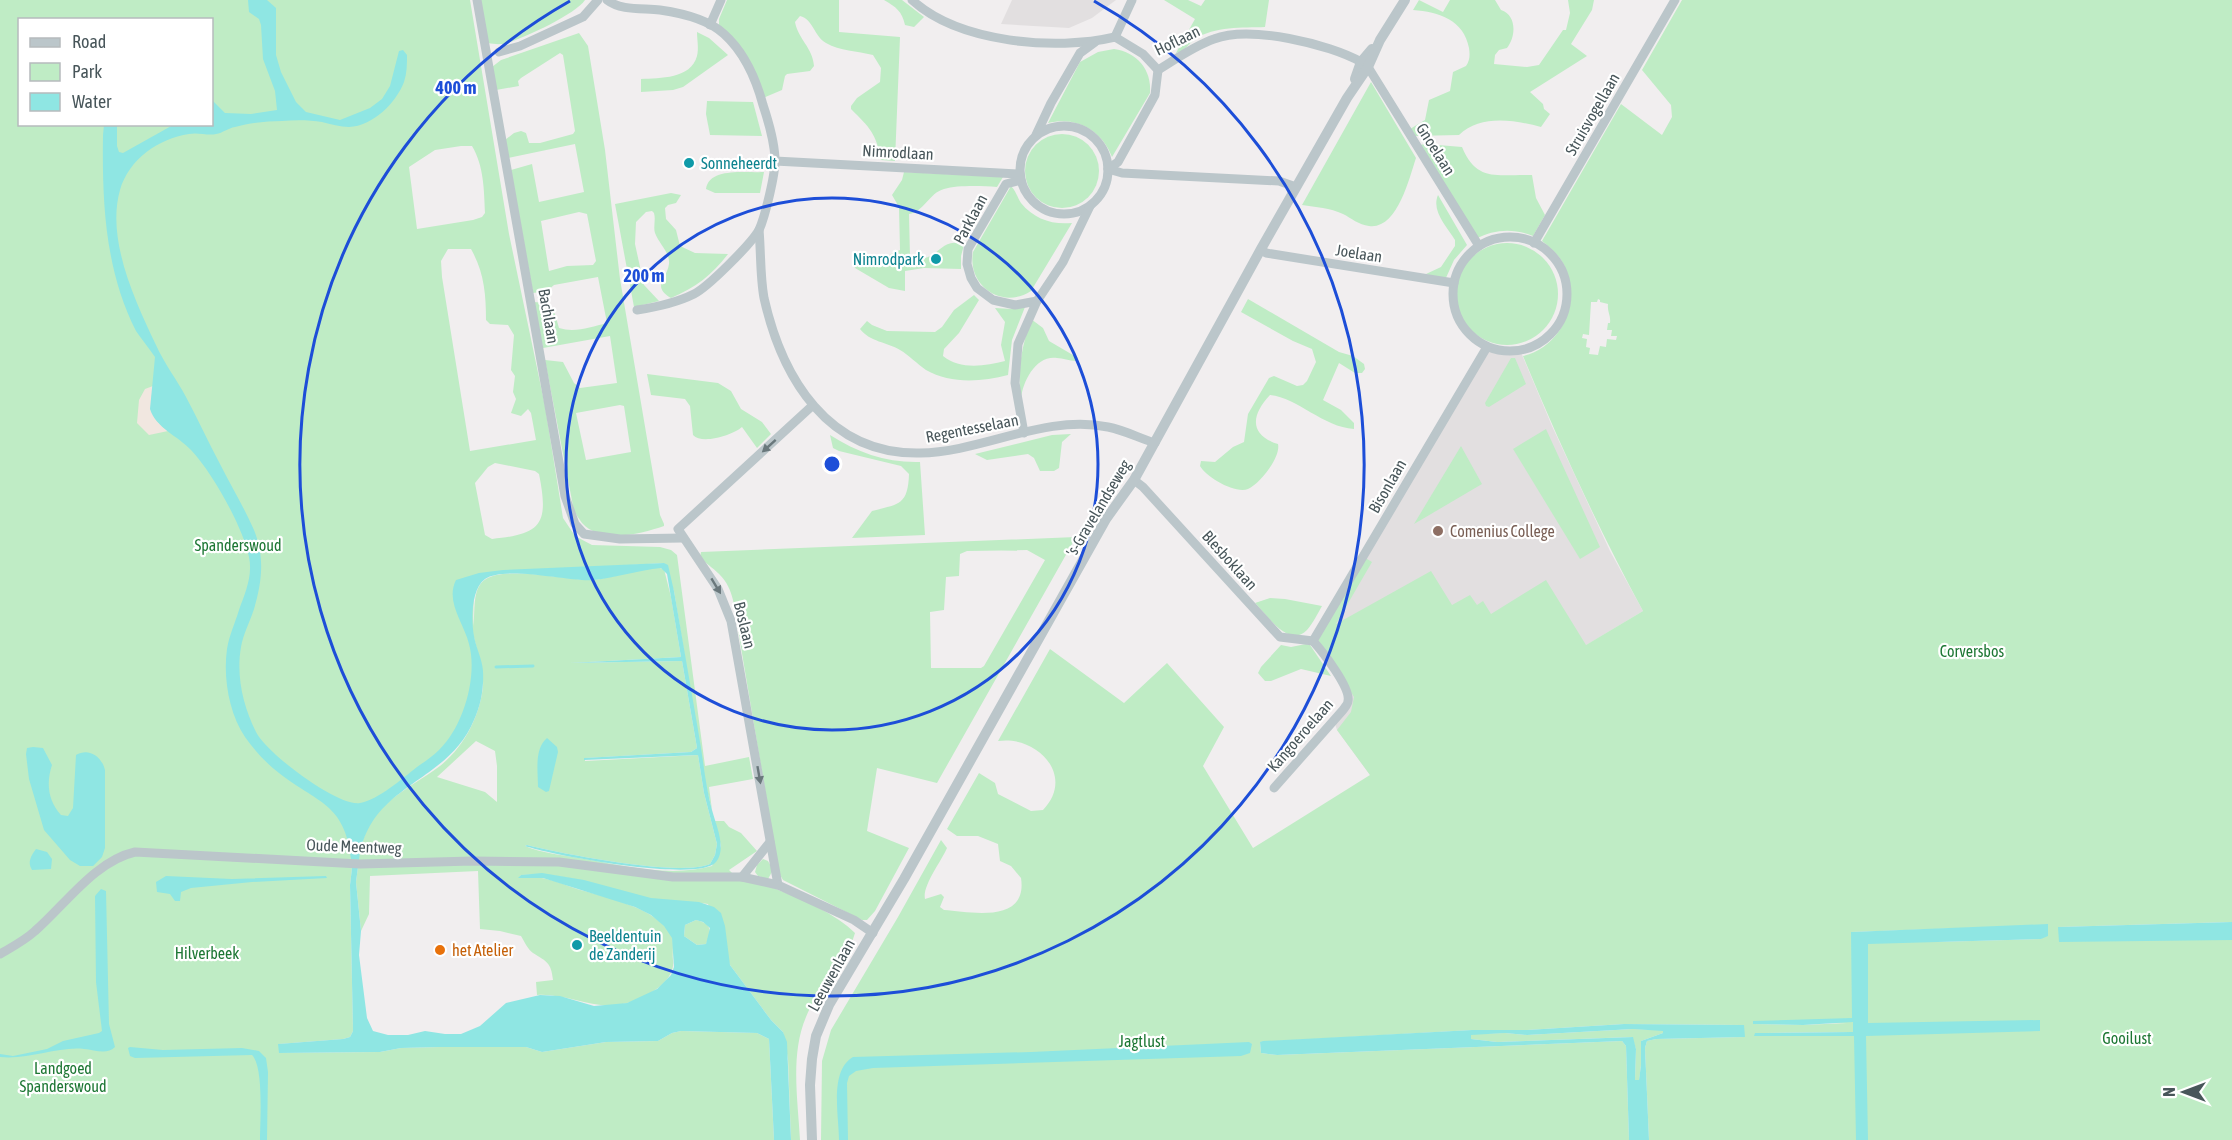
<svg xmlns="http://www.w3.org/2000/svg" width="2232" height="1140" viewBox="0 0 2232 1140" font-family="'Asap Condensed',sans-serif">
	<style>
		.education { fill: #e2dfe0 }
		.green { fill: #bfecc5; fill-rule: evenodd }
		.sand { fill: #f1e7e0 }
		.water { fill: #8fe6e3; fill-rule: evenodd }
		.lines { fill: none; stroke-linecap: round; stroke-linejoin: round }
		.stream { stroke: #8fe6e3; stroke-width: 3 }
		.minor { stroke: #bbc6ca; stroke-width: 9 }
		.tertiary { stroke: #bbc6ca; stroke-width: 10 }
		.oneway { fill: #6a787c }
		.ring { fill: none; stroke: #1d4ed8; stroke-width: 3 }
		.culture-dot { fill: #0f9aa8; stroke: #fff; stroke-width: 2 }
		.education-dot { fill: #8d6e63; stroke: #fff; stroke-width: 2 }
		.food-dot { fill: #e8710a; stroke: #fff; stroke-width: 2 }
		.labels { text-anchor: middle; stroke-width: 4.5; stroke-linejoin: round; paint-order: stroke }
		.street-label { font-size: 16px; fill: #48565a; stroke: #fff }
		.culture-label { font-size: 16px; fill: #0d838f; stroke: #fff; text-anchor: start }
		.education-label { font-size: 16px; fill: #785e54; stroke: #fff; text-anchor: start }
		.park-label { font-size: 16px; fill: #1d7734; stroke: #fff }
		.food-label { font-size: 16px; fill: #c56008; stroke: #fff; text-anchor: start }
		.centre { fill: #1d4ed8; stroke: #fff; stroke-width: 3 }
		.ring-label { font-size: 18px; text-anchor: middle; font-weight: bold; fill: #1d4ed8; stroke: #fff; stroke-width: 4.5; stroke-linejoin: round; paint-order: stroke }
	</style>
	<rect width="100%" height="100%" fill="#f1eeef"/>
	<g class="education">
		<polygon points="1012,0 1116,0 1092,18 1069,28 1001,24"/>
		<polygon points="1487,347 1500,351 1520,350 1552,426 1610,551 1643,611 1370,775 1337,730 1334,721 1349,700 1313,641"/>
	</g>
	<g class="green">
		<path d="M0 0H470L509 234 545 406 563 518 575 536 592 545 660 547 671 550 677 555 705 766 749 757 753 779 709 787 712 810 706 786 674 591 664 563 494 573 474 582 473 626C476 612 471 588 486 579 508 566 566 580 592 580 615 579 642 562 664 569L671 597 681 657 570 663 682 661 697 748 691 752 585 758V761L698 755 704 793 717 844 715 855 710 864C679 877 563 854 527 845L525 846C542 853 561 855 579 858 621 865 669 878 712 866L721 846 715 821H724L729 827 741 833 757 851 729 870C743 886 758 882 776 889 802 899 836 914 855 933L852 942C837 964 816 993 806 1017 790 1055 798 1100 800 1140H791L788 1059 783 1032 771 1020 730 965 708 904C690 901 671 902 653 899 609 890 567 871 521 875L519 878C526 878 534 877 542 878 553 880 566 885 577 889 603 896 661 909 672 937 674 944 672 953 673 960 676 982 646 998 627 1003 596 1012 568 993 537 995L536 982 553 980C551 962 547 962 533 953 528 950 524 941 521 936L500 931 480 929 478 871 370 876 369 914 361 931 356 882 358 867 352 868 350 885 353 1031 350 1037 343 1039 279 1044V1053L380 1052 401 1048 440 1047H526L542 1052 606 1042 658 1041 672 1033 681 1031 757 1033 769 1039 774 1140H0ZM20 20H212V124H20ZM461 146H472C484 166 484 190 485 213L482 217 473 220 417 229 409 167 435 150ZM448 249H471C484 272 486 294 486 320L490 324 508 325 514 335 511 370 515 376 513 392 516 399 511 413 521 416 528 409 531 413 536 440 470 451 442 277 441 261ZM495 463 535 471 539 474C549 524 542 534 492 539L485 535 475 483 488 467ZM473 632C476 651 484 666 483 686 480 716 464 747 440 766 405 792 366 805 360 855V840L376 807 461 738 478 664ZM476 741 495 751 497 766V802L485 792 437 777Z"/>
		<path d="M480 0H585C576 14 524 38 507 43 500 45 494 44 488 43Z"/>
		<path d="M727 0H839V32L900 37 895 161 881 160C876 133 870 128 851 109V106L857 98 880 82 881 68 873 55C857 51 840 51 826 43 814 36 813 19 800 16L795 22C798 39 813 48 814 66L810 71 787 74 785 76 782 90 763 98 719 25V19Z"/>
		<path d="M884 0H902L924 17 914 27 905 25C902 11 896 7 884 0Z"/>
		<path d="M1164 0H1188L1201 6 1205 0H1269L1265 27C1242 28 1215 26 1195 39 1188 44 1186 51 1176 53L1195 19Z"/>
		<path d="M1419 0 1443 12 1450 0H1495L1501 10C1517 15 1516 37 1507 48L1499 50 1495 55 1494 64 1527 67 1539 65 1563 30H1566L1570 13 1568 0H1594L1592 10 1571 44 1587 56 1530 92 1543 104 1544 109 1550 114 1541 127C1515 120 1480 114 1459 135L1414 136 1410 129 1425 120 1429 100 1450 91 1453 72 1466 66C1470 60 1470 55 1469 48 1464 20 1439 12 1413 10Z"/>
		<path d="M1682 0H2232V922L2058 927 2232 931V1140H1649L1645 1048 1647 1041 1656 1039 1744 1037V1025L1624 1024 1527 1030H1472L1260 1042 1261 1053 1277 1055 1622 1041 1626 1046 1629 1140H821L822 1061 831 1030 898 917 941 840 947 848C941 862 922 886 925 899L941 894 944 897 940 907 944 910C971 912 1028 924 1021 878L1011 866 1000 861 998 844 978 836H957L947 829 979 773 995 783 998 794 1031 811 1043 810C1076 776 1037 735 998 741L1050 649 1124 703 1167 663 1224 727 1203 766 1253 848 1370 775 1337 730 1351 712 1354 697 1318 640 1362 556 1372 562 1336 624 1431 571 1452 605 1470 595 1477 605 1483 601 1491 614 1546 580 1586 645 1643 611C1598 528 1559 443 1523 356 1562 347 1582 301 1564 265 1559 255 1551 248 1542 241L1621 104 1662 135 1672 117 1671 105 1642 70ZM1598 299 1600 300V302L1608 304C1607 312 1611 315 1610 323H1608L1607 330H1612L1611 336H1617L1616 340 1607 339 1606 347 1600 346 1598 355 1589 354 1590 348 1586 347 1587 339 1582 338 1583 334 1589 335 1591 302H1597ZM2048 925 2041 939 1936 942 1851 932ZM1754 1021H1763L1847 1023 1803 1025 1754 1024ZM1847 1032V1036H1755V1033H1765Z"/>
		<path d="M697 32 709 38 728 55 683 87 673 90 641 92V79C660 78 691 79 697 56 699 49 697 39 697 32Z"/>
		<path d="M579 33 588 46 605 150 620 279 660 515 664 524V526C641 534 601 544 582 523 579 519 576 514 574 511L545 360 563 362 574 383 580 388 617 383 610 336 543 348 534 302 545 303 555 314 559 328C575 333 591 327 607 323L598 277 554 285 547 291 533 293 511 170 532 164 539 202 584 192 575 144 508 158 505 140 514 133 521 131 526 133 529 143H540L573 134 575 131 563 55 560 53 521 78 518 81 519 86 496 90 492 67 501 60ZM579 212 587 214 596 261 593 265 567 266 549 271 541 221ZM620 405 624 406 631 452 586 460 576 413Z"/>
		<path d="M1114 49C1137 52 1152 70 1150 93L1112 157C1102 130 1076 116 1048 123L1080 62 1098 52Z"/>
		<path d="M1371 82 1416 158C1409 179 1397 230 1369 226 1359 225 1351 218 1343 214 1330 208 1316 207 1302 205Z"/>
		<polygon points="707,101 753,102 762,136 710,135 706,114"/>
		<circle cx="1062" cy="171" r="37"/>
		<path d="M1426 144 1462 147C1477 183 1498 174 1532 175L1536 198 1545 215 1533 236C1513 228 1495 229 1475 239L1419 145Z"/>
		<path d="M764 172 760 193H715L706 189C709 167 746 173 764 172Z"/>
		<path d="M904 172 1003 177 997 187C982 186 958 185 944 189 929 193 924 212 909 214L910 257C939 266 939 234 964 245L961 256V269L924 268 905 271V291L889 288 855 268 853 265 855 263C870 264 886 257 900 250L899 207 892 195 902 180Z"/>
		<path d="M1011 186C1016 191 1017 197 1021 203 1034 219 1052 225 1072 223L1031 291C1002 310 967 286 973 252Z"/>
		<path d="M671 193 681 195 676 203 668 205 665 208 666 219 676 230 680 246 695 253 728 254C712 275 695 288 671 298 651 286 667 279 669 264 670 252 659 244 655 233 653 227 656 220 654 213L652 211 646 212 636 222 635 244 644 285 659 301 634 307 615 204Z"/>
		<path d="M1438 195 1467 245 1454 260 1445 280 1426 274 1441 267 1455 246V240C1447 227 1431 211 1438 195Z"/>
		<circle cx="1507" cy="294" r="51"/>
		<path d="M974 295 979 300 959 333 944 349 943 356C960 370 985 366 1005 361L1001 345 1005 322 995 308 1012 309 1025 307 1012 340 1008 375C981 382 950 384 926 370 917 364 909 355 900 350 887 342 870 342 860 329L867 321 872 325 887 331 935 332 942 327 954 310Z"/>
		<path d="M1248 299 1339 352 1353 356 1364 364 1365 369 1362 373H1355L1339 363 1323 400 1341 410 1354 423V429C1323 427 1298 398 1270 395 1251 415 1249 435 1278 444 1281 457 1260 484 1248 489 1235 494 1206 477 1200 466L1201 461 1215 462 1233 447 1244 442 1248 414 1269 378 1274 376 1297 386 1303 385 1307 381 1316 362 1312 349 1293 341 1241 312Z"/>
		<path d="M1031 319 1043 328 1049 341 1078 358 1076 361C1069 361 1063 358 1057 358 1036 355 1023 381 1021 398 1017 369 1022 346 1031 319Z"/>
		<polygon points="1511,358 1515,358 1526,384 1489,407 1486,406 1485,403"/>
		<path d="M647 374 718 383 731 391 741 409 762 422 771 434 757 448 742 427C733 435 702 445 693 435L690 406 685 399 651 395Z"/>
		<polygon points="1546,429 1600,547 1580,559 1513,449"/>
		<polygon points="1071,434 1062,442 1059,468 1054,471 1040,471 1034,458 1028,454 987,460 975,454 1052,435"/>
		<path d="M830 435C858 453 887 463 920 462L925 535 852 538 872 511C898 504 908 506 909 474L901 466 839 451 833 448Z"/>
		<polygon points="1461,446 1482,484 1414,524"/>
		<path d="M1076 537 937 783 877 768 867 831 909 848 875 911 867 920H862L783 880 779 873 733 600C728 578 717 572 700 558L701 552ZM1027 550 1045 560 984 666 981 668H931L930 612 944 610 946 577 959 576 960 554 967 551Z"/>
		<path d="M1270 598 1285 599 1322 606C1318 613 1313 623 1307 630 1289 649 1267 615 1255 603Z"/>
		<polygon points="1306,644 1310,645 1331,676 1301,669 1271,681 1265,681 1258,673 1261,667 1281,645 1291,647"/>
		<polygon points="763,859 768,861 773,870 768,879 758,876 755,872 757,865"/>
		<path d="M696 920C712 924 712 930 706 944L697 945 684 936 685 925Z"/>
		<polygon points="1633,1029 1664,1030 1663,1033 1641,1041 1641,1065 1639,1081 1635,1080 1636,1049 1632,1037 1497,1042 1471,1039 1471,1034 1505,1033 1527,1035"/>
	</g>
	<path class="sand" d="M153 386C150 408 149 417 168 431L149 435 137 423 139 400 145 389Z"/>
	<g class="water">
		<path d="M248 0H267L276 8V55L281 72 296 102 306 112 340 120 370 108 382 99 390 86 399 51 403 50 407 55C407 64 407 73 404 82 396 103 373 126 349 127 340 127 331 124 322 122 310 120 295 120 282 121 267 121 250 123 235 127 228 128 223 133 216 134 208 136 198 132 189 134 158 139 129 159 120 190 106 239 135 301 156 345 164 363 177 380 186 397 198 419 208 442 220 464 231 486 244 507 254 530 265 557 262 582 254 609 250 622 243 634 241 647 236 676 243 706 256 732 266 753 338 807 360 803 378 800 403 778 417 767 424 762 432 757 439 750 463 727 478 677 469 644 464 623 445 602 456 580L479 573 503 570 664 563 668 565 674 591C682 637 690 683 698 730 703 757 705 784 712 810 716 825 727 849 716 862 699 883 551 855 525 846L527 845C563 854 679 877 710 864L715 855 717 844 704 793 698 755 584 760V758L691 752 697 748 682 661 570 663 681 657 667 574 661 568C639 570 615 578 594 580 569 582 506 565 485 579 471 589 471 620 474 636 476 648 482 658 483 671 484 688 481 705 474 720 447 785 369 783 359 860L351 859C345 803 317 803 279 773 266 763 255 751 245 737 229 713 223 678 227 649 229 636 235 623 239 610 245 593 253 576 249 557 243 527 212 472 191 450 178 436 156 428 150 409L155 357C149 348 142 340 136 331 105 270 102 202 103 135L104 125H117V146L119 152 123 153 173 125 212 124V100L225 113 251 114 277 110 275 91 263 59 261 25 259 19 249 12Z"/>
		<path d="M547 738 557 747 558 752 549 791 546 792 538 787C538 771 534 749 547 738Z"/>
		<path d="M33 747 43 748 52 765C46 783 48 801 61 815L68 816 73 808 76 755C89 747 102 757 105 770V848L102 857 93 866H80L70 860 44 830 29 779 26 754 27 748Z"/>
		<path d="M36 849 47 852 52 859 51 869 32 870C27 862 31 856 36 849Z"/>
		<path d="M358 867 356 882 361 931 359 955 367 1018 373 1031 388 1035H408L425 1031 445 1034H461L480 1026 506 1003 540 995 560 996 594 1006 627 1003 657 989 671 975 674 967 672 938 664 926 651 915 635 907 543 878H518L521 875 542 873 584 880 651 898 699 902 714 907 721 913 725 926 730 965 771 1020 783 1032 787 1042 791 1140H774L769 1039 757 1033 681 1031 672 1033 658 1041 606 1042 542 1052 526 1047H440L401 1048 380 1052 279 1053 278 1044 343 1039 350 1037 353 1031 350 885 352 868ZM696 920 703 922 710 928 706 944 697 945 684 936 685 925Z"/>
		<polygon points="166,876 232,879 326,876 327,878 252,882 191,888 181,892 180,901 175,901 170,894 157,892 156,882"/>
		<path d="M101 889 106 891 109 1024 115 1047C107 1055 95 1050 84 1049 59 1046 29 1060 0 1057V1054L13 1056 47 1049 63 1041 99 1033 102 1031 96 982 95 896Z"/>
		<polygon points="2232,922 2232,940 2059,942 2058,927"/>
		<polygon points="2048,924 2048,936 2041,939 1868,944 1868,1023 2040,1020 2040,1031 1866,1036 1868,1140 1856,1140 1854,1036 1754,1036 1755,1033 1765,1033 1853,1032 1853,1022 1803,1025 1753,1024 1753,1021 1852,1018 1851,932"/>
		<path d="M1624 1024 1744 1025 1745 1037 1656 1039 1647 1041 1645 1048 1649 1140H1629L1626 1046 1622 1041 1277 1055 1261 1053 1260 1042 1263 1041 1472 1030H1527ZM1633 1029 1663 1031V1033L1641 1041V1065L1639 1080H1635L1636 1049 1633 1037 1497 1042 1471 1039V1035L1505 1033 1527 1035Z"/>
		<path d="M1249 1042 1252 1044 1250 1053 1241 1056 873 1068 856 1071 849 1076 847 1083 848 1140H839C839 1116 829 1071 853 1057L1031 1052Z"/>
		<path d="M130 1047 163 1050 242 1048 259 1051 266 1058 268 1072 267 1140H260C260 1122 264 1067 252 1055L135 1058 130 1056 128 1048Z"/>
	</g>
	<g class="lines">
		<polyline class="stream" points="496,667 533,666"/>
		<g class="minor">
			<polyline points="477,0 565,496 575,524 584,534 620,539 683,538"/>
			<path d="M607 0C621 11 643 8 660 10 681 13 708 19 724 34 744 52 756 79 763 105 769 123 774 140 775 158 776 172 765 217 759 230 751 244 708 287 694 294 676 303 657 307 637 310"/>
			<path d="M912 0C959 43 1056 51 1115 37L1143 54 1158 70C1176 59 1194 46 1214 39 1250 25 1329 44 1361 62"/>
			<polyline points="710,25 721,0"/>
			<polyline points="1115,37 1132,0"/>
			<polyline points="499,52 520,46 583,17 598,0"/>
			<polyline points="1368,67 1479,246"/>
			<circle cx="1064" cy="170" r="44"/>
			<polyline points="1036,135 1051,103 1080,53 1095,42"/>
			<polyline points="775,161 1020,174"/>
			<polyline points="1108,169 1122,173 1279,181 1296,187"/>
			<polyline points="1108,169 1118,162 1155,95 1158,70"/>
			<polyline points="1021,180 1006,184 968,249 967,264 971,278 977,288 993,300 1015,305 1037,301"/>
			<path d="M759 230C761 252 760 276 764 298 782 378 828 455 920 453 983 452 1044 414 1108 427 1124 430 1139 438 1155 443"/>
			<circle cx="1510" cy="294" r="57"/>
			<polyline points="1534,243 1675,0"/>
			<polyline points="1261,249 1266,253 1454,283"/>
			<polyline points="1024,433 1015,383 1018,344 1037,301 1063,262 1090,206"/>
			<polyline points="1134,480 1143,487 1280,637 1313,641"/>
			<polyline points="1313,641 1487,347"/>
			<path d="M1274 788 1343 710C1345 707 1348 704 1348 701 1351 688 1322 651 1313 641"/>
			<polyline points="742,877 770,842"/>
			<polyline points="778,885 731,621 718,589 678,529 812,406"/>
			<path d="M0 954C12 947 24 941 35 931 65 905 95 861 135 852L360 864 473 861 559 862 673 877H742L778 885 854 920 873 933"/>
		</g>
		<g class="tertiary">
			<polyline points="1355,79 1361,62 1372,49"/>
			<polyline points="812,1140 810,1085 812,1059 816,1036 829,1005 904,879 1106,519 1134,480 1261,249 1347,98 1368,67 1380,40 1405,0"/>
		</g>
	</g>
	<defs><path id="oneway-solid" d="M-6-.8H1V-3.2L6.5 0L1 3.2V.8H-6Z" transform="scale(1.5)"/></defs>
	<g class="oneway">
		<use href="#oneway-solid" transform="translate(769 446) rotate(138)"/>
		<use href="#oneway-solid" transform="translate(716 586) rotate(59)"/>
		<use href="#oneway-solid" transform="translate(759 775) rotate(80)"/>
	</g>
	<g class="ring">
		<circle cx="832" cy="464" r="266"/>
		<path d="M1094 1A532 532 0 1 1 570 1"/>
	</g>
	<g class="culture-dot">
		<circle cx="689" cy="163" r="6"/>
		<circle cx="936" cy="259" r="6"/>
		<circle cx="577" cy="945" r="6"/>
	</g>
	<circle class="education-dot" cx="1438" cy="531" r="6"/>
	<circle class="food-dot" cx="440" cy="950" r="6"/>
	<g class="labels">
		<g class="street-label">
			<text transform="translate(1177 40) rotate(-26)" y="6">Hoflaan</text>
			<text transform="translate(1592 114) rotate(-60)" y="6">Struisvogellaan</text>
			<text transform="translate(1436 149) rotate(58)" y="6">Gnoelaan</text>
			<text transform="translate(898 152) rotate(3)" y="6">Nimrodlaan</text>
			<text transform="translate(970 219) rotate(-62)" y="6">Parklaan</text>
			<text transform="translate(1359 253) rotate(9)" y="6">Joelaan</text>
			<text transform="translate(549 316) rotate(80)" y="6">Bachlaan</text>
			<text transform="translate(972 428) rotate(-11)" y="6">Regentesselaan</text>
			<text transform="translate(1387 486) rotate(-60)" y="6">Bisonlaan</text>
			<text transform="translate(1098 508) rotate(-59)" y="6">'s-Gravelandseweg</text>
			<text transform="translate(1230 560) rotate(48)" y="6">Blesboklaan</text>
			<text transform="translate(745 625) rotate(76)" y="6">Boslaan</text>
			<text transform="translate(1300 735) rotate(-49)" y="6">Kangoeroelaan</text>
			<text transform="translate(354 846) rotate(2)" y="6">Oude Meentweg</text>
			<text transform="translate(831 975) rotate(-61)" y="6">Leeuwenlaan</text>
		</g>
		<g class="culture-label">
			<text x="701" y="169">Sonneheerdt</text>
			<text x="924" y="265" text-anchor="end">Nimrodpark</text>
			<text x="589" y="942">Beeldentuin<tspan x="589" dy="18">de Zanderij</tspan></text>
		</g>
		<g class="education-label">
			<text x="1450" y="537">Comenius College</text>
		</g>
		<g class="park-label">
			<text x="238" y="551">Spanderswoud</text>
			<text x="1972" y="657">Corversbos</text>
			<text x="207" y="959">Hilverbeek</text>
			<text x="2127" y="1044">Gooilust</text>
			<text x="1142" y="1047">Jagtlust</text>
			<text x="63" y="1074">Landgoed<tspan x="63" dy="18">Spanderswoud</tspan></text>
		</g>
		<g class="food-label">
			<text x="452" y="956">het Atelier</text>
		</g>
	</g>
	<circle cx="832" cy="464" r="9" class="centre"/>
	<g class="ring-label">
		<text x="456" y="94">400 m</text>
		<text x="644" y="282">200 m</text>
	</g>
	<rect x="18" y="18" width="195" height="108" fill="#ffffff" stroke="#b6bbbd" stroke-width="1.5"/>
	<rect x="30" y="38" width="30" height="9" fill="#bbc6ca" stroke="#b6bbbd" stroke-width="1.5"/>
	<text x="72" y="48" font-size="18" fill="#48565a">Road</text>
	<rect x="30" y="63" width="30" height="18" fill="#bfecc5" stroke="#b6bbbd" stroke-width="1.5"/>
	<text x="72" y="78" font-size="18" fill="#48565a">Park</text>
	<rect x="30" y="93" width="30" height="18" fill="#8fe6e3" stroke="#b6bbbd" stroke-width="1.5"/>
	<text x="72" y="108" font-size="18" fill="#48565a">Water</text>
	<g transform="translate(2184 1092) rotate(270)" stroke="#ffffff" stroke-width="4.5" paint-order="stroke">
	<path d="M0-4.5L10 22L0 15L-10 22Z" fill="#48565a"/>
	<text y="-9" font-size="16" font-weight="bold" text-anchor="middle" fill="#48565a">N</text>
	</g>
</svg>
